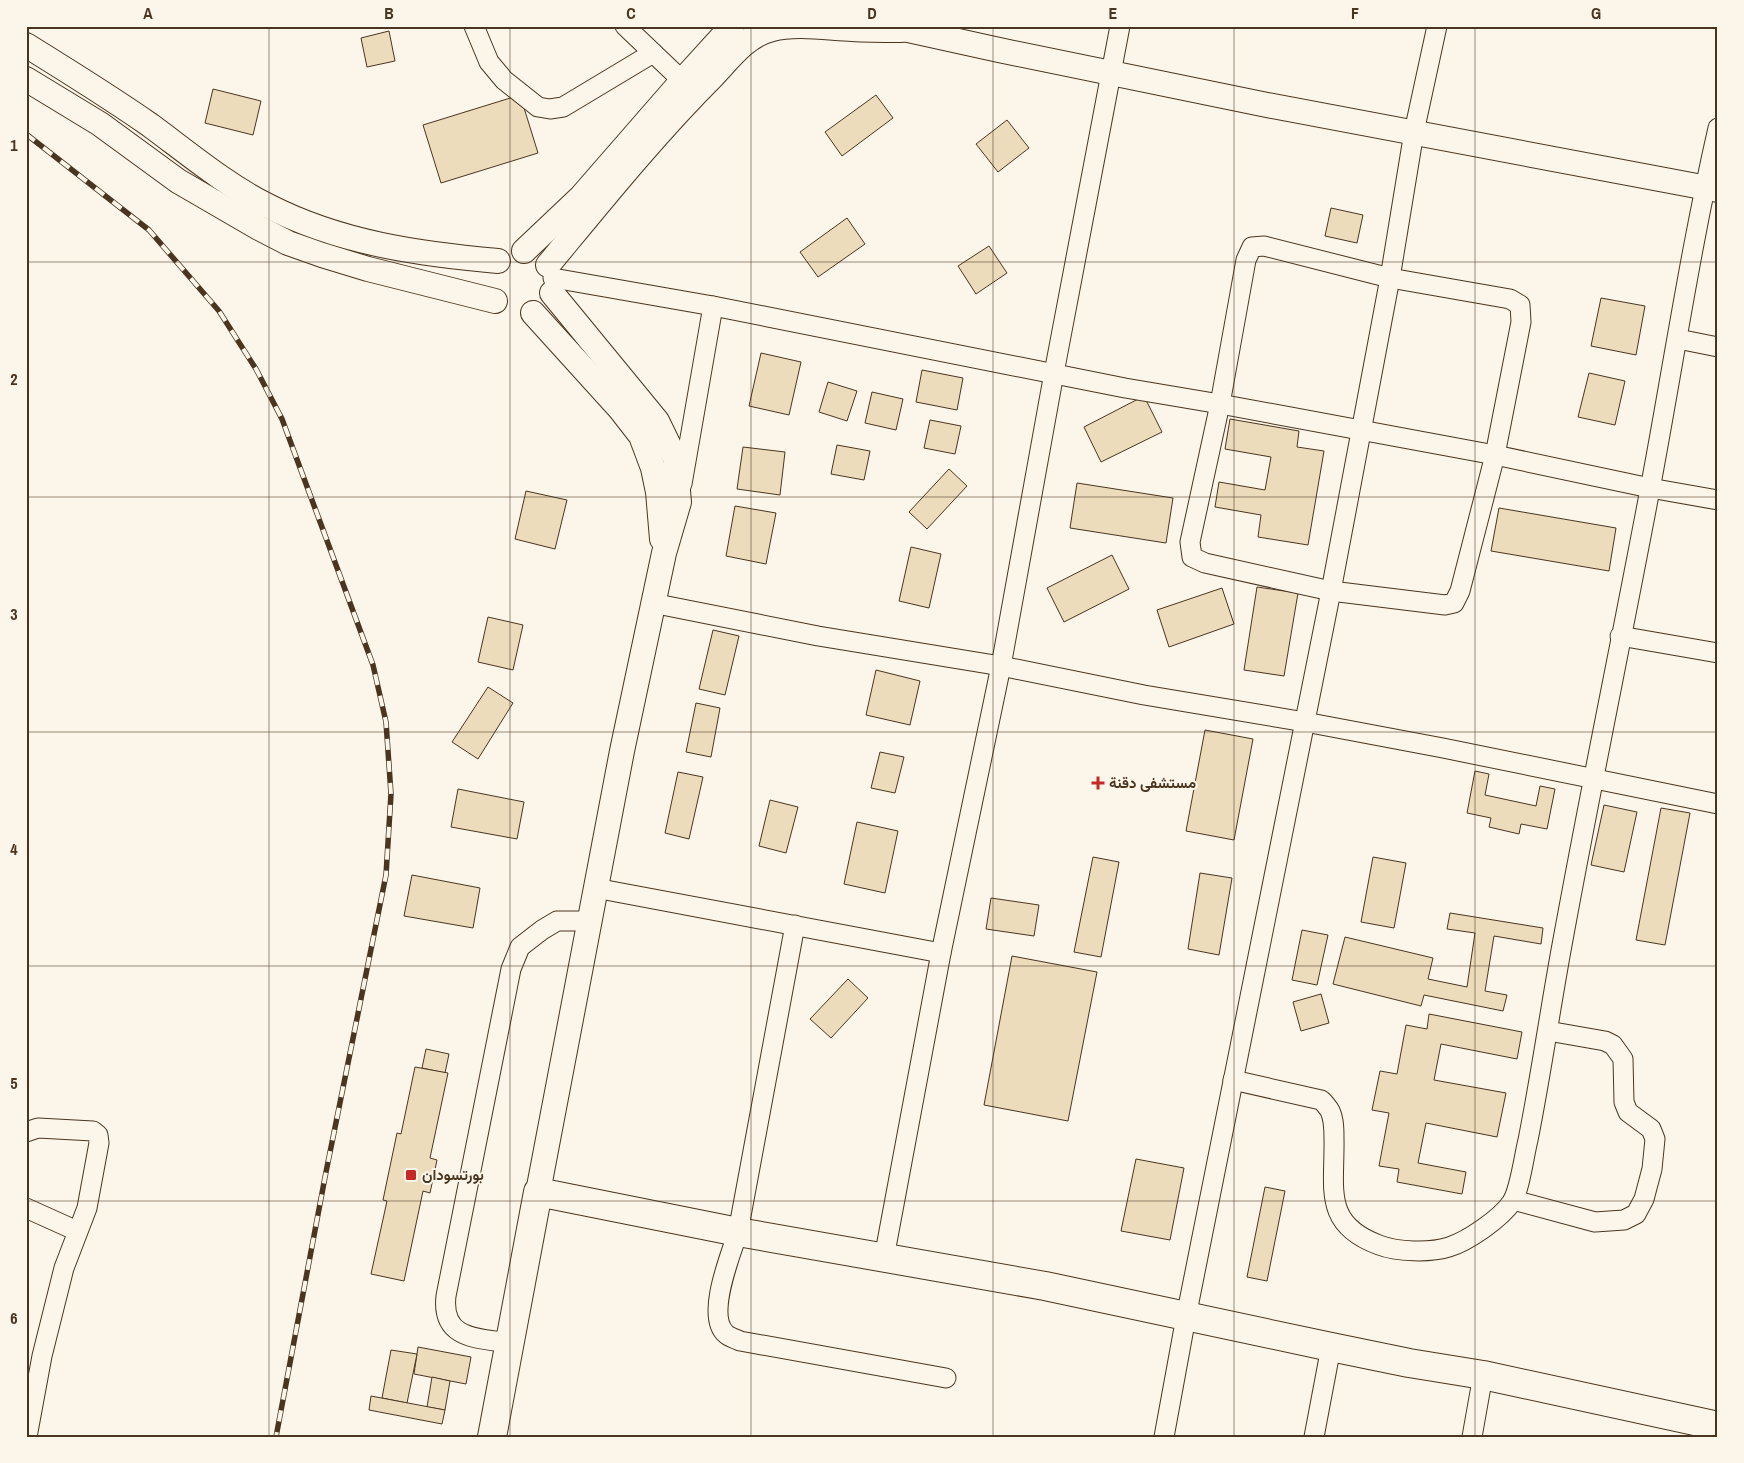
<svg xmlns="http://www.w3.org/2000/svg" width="1744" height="1463" viewBox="0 0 1744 1463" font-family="'Archivo Narrow',Vazirmatn,sans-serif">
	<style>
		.building { fill: #ecdcbc; stroke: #4a3520 }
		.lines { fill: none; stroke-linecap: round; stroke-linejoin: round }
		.minor-casing { stroke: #4a3520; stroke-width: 21 }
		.major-casing { stroke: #4a3520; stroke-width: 26 }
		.highway-casing { stroke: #4a3520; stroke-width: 30 }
		.minor { stroke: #fbf6e9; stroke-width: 19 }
		.major { stroke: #fbf6e9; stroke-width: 24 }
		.highway { stroke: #fbf6e9; stroke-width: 28 }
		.rail-casing { stroke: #4a3520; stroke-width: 5.5 }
		.rail { stroke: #fbf6e9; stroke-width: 4; stroke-dasharray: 11; stroke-linecap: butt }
		.grid { fill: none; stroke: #4a3520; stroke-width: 1; stroke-opacity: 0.55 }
		.poi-dot { fill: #c62828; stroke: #fbf6e9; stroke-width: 2 }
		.labels { text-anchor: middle; stroke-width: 4; stroke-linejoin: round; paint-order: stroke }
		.poi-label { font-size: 15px; font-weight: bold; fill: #4a3520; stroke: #fbf6e9; text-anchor: start }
		.neatline { fill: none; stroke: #4a3520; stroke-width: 2 }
		.grid-label { font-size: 16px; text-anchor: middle; font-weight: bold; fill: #4a3520 }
	</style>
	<rect width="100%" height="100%" fill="#fbf6e9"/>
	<g class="building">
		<polygon points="389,31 395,61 367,67 361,38"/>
		<polygon points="213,89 261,101 253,135 205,123"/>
		<polygon points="520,95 538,153 441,183 423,125"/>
		<polygon points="876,95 893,118 842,156 825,132"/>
		<polygon points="1007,120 1029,148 998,172 976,144"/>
		<polygon points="1331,208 1363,215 1357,243 1325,236"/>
		<polygon points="847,218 865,244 818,277 800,252"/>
		<polygon points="989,246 1007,273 976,294 958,266"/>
		<polygon points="1601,298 1645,306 1636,355 1591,346"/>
		<polygon points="761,353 801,362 789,415 749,406"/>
		<polygon points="922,370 963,378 957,410 916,402"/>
		<polygon points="1589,373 1625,381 1615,425 1578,417"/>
		<polygon points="828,382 857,391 847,421 819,412"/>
		<polygon points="872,392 903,399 896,430 865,423"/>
		<polygon points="1144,396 1162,432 1101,462 1084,427"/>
		<polygon points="1230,419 1299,431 1297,447 1324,451 1308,545 1258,537 1261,515 1215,507 1219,482 1265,490 1271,457 1225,449"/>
		<polygon points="930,420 961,426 955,454 924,448"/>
		<polygon points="837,445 870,451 864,480 831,474"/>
		<polygon points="743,447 785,452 780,495 737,489"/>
		<polygon points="949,469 967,486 927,529 909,512"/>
		<polygon points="1077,483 1173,498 1166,543 1070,528"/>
		<polygon points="526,491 567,500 555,549 515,539"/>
		<polygon points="735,506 776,513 766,564 726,556"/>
		<polygon points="1499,508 1616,528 1609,571 1491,551"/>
		<polygon points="911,547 941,554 929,608 899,601"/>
		<polygon points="1112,555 1129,589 1064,622 1047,588"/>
		<polygon points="1257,587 1298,593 1284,676 1244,670"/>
		<polygon points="1222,588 1234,624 1169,647 1157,610"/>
		<polygon points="488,617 523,625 513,670 478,662"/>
		<polygon points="713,630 739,636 725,695 699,689"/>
		<polygon points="876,670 920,681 910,725 866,715"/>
		<polygon points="488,687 513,703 478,759 452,742"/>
		<polygon points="696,703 720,708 711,757 686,752"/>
		<polygon points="1205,730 1253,739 1234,840 1186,831"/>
		<polygon points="880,752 904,757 895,793 871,788"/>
		<polygon points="1475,771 1489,774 1485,795 1536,806 1540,786 1555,789 1547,829 1521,824 1519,834 1489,827 1491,818 1467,813"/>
		<polygon points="678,772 703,777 689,839 665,833"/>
		<polygon points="458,789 524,802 517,839 451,827"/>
		<polygon points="770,800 798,807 786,853 759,846"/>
		<polygon points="1604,805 1637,812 1624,872 1591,865"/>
		<polygon points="1661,808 1690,813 1665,945 1636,940"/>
		<polygon points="857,822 898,831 885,893 844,884"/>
		<polygon points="1093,857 1119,862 1101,957 1074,952"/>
		<polygon points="1373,857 1406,863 1394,928 1361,922"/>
		<polygon points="1200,873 1232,878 1219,955 1188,949"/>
		<polygon points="412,875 480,888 473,928 404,916"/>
		<polygon points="991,898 1039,905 1034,936 986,929"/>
		<polygon points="1450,913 1543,928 1541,944 1494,936 1485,991 1507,995 1503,1011 1424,995 1421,1006 1333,984 1345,937 1433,958 1428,979 1467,987 1475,933 1447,929"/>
		<polygon points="1302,930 1328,935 1317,985 1292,980"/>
		<polygon points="1012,956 1097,972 1068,1121 984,1105"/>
		<polygon points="848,979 868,998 831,1038 810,1019"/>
		<polygon points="1321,994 1329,1023 1301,1031 1293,1002"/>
		<polygon points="1429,1014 1522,1032 1517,1059 1441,1044 1434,1080 1506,1093 1497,1137 1426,1123 1418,1163 1466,1172 1462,1194 1397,1182 1399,1169 1379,1166 1389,1113 1372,1110 1380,1071 1397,1074 1406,1025 1427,1029"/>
		<polygon points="426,1049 449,1054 445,1073 422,1068"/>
		<polygon points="415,1067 448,1073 430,1158 437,1160 430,1193 423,1191 404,1281 371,1274 387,1201 383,1200 397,1133 401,1134"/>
		<polygon points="1136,1159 1184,1168 1170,1240 1121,1231"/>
		<polygon points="1265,1187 1285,1191 1267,1281 1247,1277"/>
		<polygon points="418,1347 471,1357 466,1384 414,1374"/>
		<polygon points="391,1350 417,1354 407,1403 382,1398"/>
		<polygon points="432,1377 450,1381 445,1410 427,1407"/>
		<polygon points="371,1396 445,1410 442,1424 369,1410"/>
	</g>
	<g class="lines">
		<g class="minor-casing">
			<g id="minor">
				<polyline points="474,26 489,62 504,80 538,107 550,109 563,107 653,53"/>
				<polyline points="625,26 691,89"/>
				<polygon points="1264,246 1390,278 1510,299 1520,305 1521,322 1495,455 1460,591 1454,603 1445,605 1331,591 1205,563 1192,557 1190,542 1220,404 1246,260 1252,247"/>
				<polyline points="553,278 713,306 1125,388 1220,404 1495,455 1650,488 1718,500"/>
				<polyline points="1678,339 1718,347"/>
				<polyline points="682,484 713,306"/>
				<polyline points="652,603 818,636 1001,666 1144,695 1305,722 1443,748 1718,804"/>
				<polyline points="1620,636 1718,653"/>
				<polyline points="595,888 941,953"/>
				<path d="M795 925 738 1232C731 1254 705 1316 726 1334 729 1337 736 1339 740 1341L946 1378"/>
				<path d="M1233 1080 1321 1100C1323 1101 1329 1109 1330 1111 1334 1119 1334 1130 1334 1139 1335 1188 1322 1224 1379 1245 1397 1252 1430 1253 1449 1247 1468 1241 1500 1219 1512 1202 1520 1189 1524 1156 1528 1140 1541 1075 1550 1010 1562 945 1590 791 1622 638 1651 484 1673 366 1691 246 1718 128"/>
				<polyline points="26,1132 38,1128 93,1131 98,1135 99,1143 87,1208 64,1268 42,1356 27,1437"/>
				<polyline points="1513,1200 1595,1222 1624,1220 1636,1214 1644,1199 1652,1169 1655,1139 1651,1129 1628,1112 1624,1102 1623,1059 1613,1045 1605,1041 1548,1031"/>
				<polyline points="26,1208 77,1231"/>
				<polyline points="884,1258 941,953 1001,666 1054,373 1120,26"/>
				<path d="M510 1343C478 1338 441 1340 446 1296L511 969 520 947 542 930 557 921H589"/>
				<polyline points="1164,1437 1186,1317 1331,591 1390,278 1414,132 1437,26"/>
				<polyline points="1314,1437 1331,1347"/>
				<polyline points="1472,1437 1483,1375"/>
			</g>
		</g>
		<g class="major-casing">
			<g id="major">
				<polyline points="890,26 999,50 1267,105 1718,190"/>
				<path d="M26 45C68 71 110 97 150 125 188 153 226 185 268 206 340 243 419 254 498 261"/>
				<polyline points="26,79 100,124 178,181 259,228 288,243 322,255 368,269 495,301"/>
				<polyline points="524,251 581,197 682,81 732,26"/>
				<path d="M548 265C601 201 654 135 713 76 730 58 747 35 772 29 795 23 828 28 852 29 868 30 885 30 901 30"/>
				<polyline points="533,313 620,409 641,436 653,468 658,492 662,539"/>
				<polyline points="538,1192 622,751 664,553 679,502 675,458 657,421 552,293"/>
			</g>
		</g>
		<g class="highway-casing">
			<polyline id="highway" points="492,1437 538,1192 738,1232 1045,1286 1331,1347 1409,1363 1483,1375 1718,1426"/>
		</g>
		<use href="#minor" class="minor"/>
		<use href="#major" class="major"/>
		<use href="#highway" class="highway"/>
		<g class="rail-casing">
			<polyline id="rail" points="26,134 149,230 219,311 256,369 282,419 373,665 386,722 391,794 386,875 326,1172 276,1437"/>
		</g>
		<use href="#rail" class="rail"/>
	</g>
	<path class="grid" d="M269 26V1437M510 26V1437M751 26V1437M993 26V1437M1234 26V1437M1475 26V1437M26 262H1718M26 497H1718M26 732H1718M26 966H1718M26 1201H1718"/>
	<g class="poi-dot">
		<path d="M1095.5 775.5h5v5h5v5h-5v5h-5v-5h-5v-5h5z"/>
		<rect x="405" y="1169" width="12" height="12" rx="2.5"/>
	</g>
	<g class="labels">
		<g class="poi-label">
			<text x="1109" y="788">مستشفى دقنة</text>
			<text x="422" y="1180">بورتسودان</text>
		</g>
	</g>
	<rect width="1744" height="1463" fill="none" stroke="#fbf6e9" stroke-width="55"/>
	<rect x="28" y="28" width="1688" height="1408" class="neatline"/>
	<g class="grid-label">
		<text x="148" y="19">A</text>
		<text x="389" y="19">B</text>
		<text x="631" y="19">C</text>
		<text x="872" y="19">D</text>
		<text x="1113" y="19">E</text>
		<text x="1355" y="19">F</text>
		<text x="1596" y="19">G</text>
		<text x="14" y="151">1</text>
		<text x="14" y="385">2</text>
		<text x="14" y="620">3</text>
		<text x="14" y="855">4</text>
		<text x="14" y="1089">5</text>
		<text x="14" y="1324">6</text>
	</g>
</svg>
